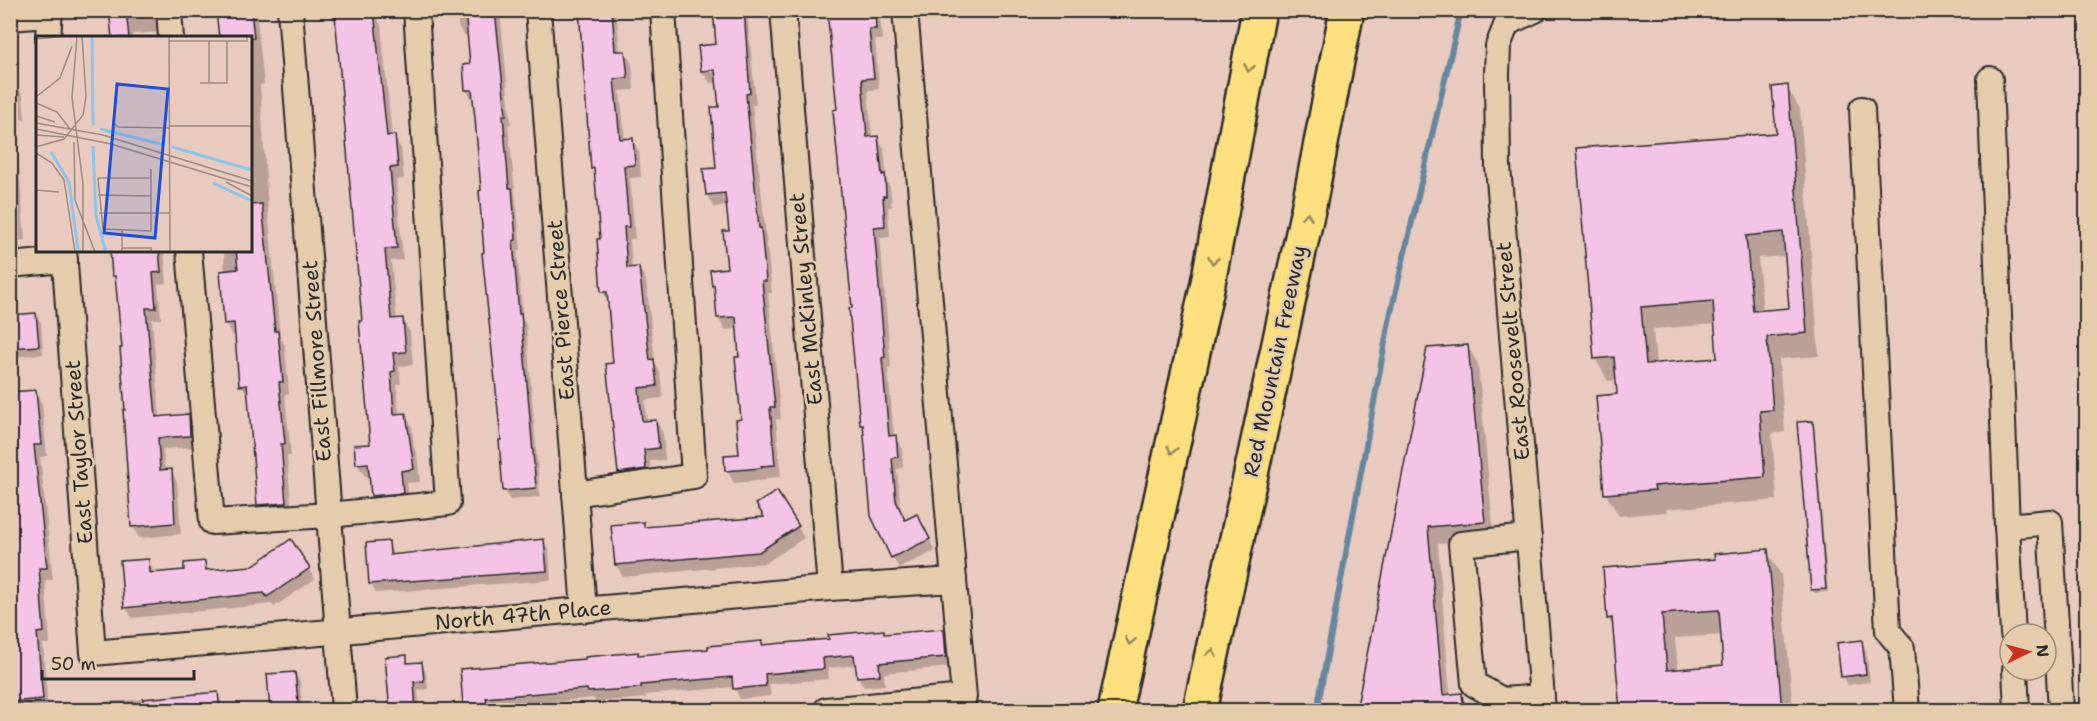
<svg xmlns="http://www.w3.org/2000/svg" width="2097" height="721" viewBox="0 0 2097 721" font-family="'Shantell Sans',sans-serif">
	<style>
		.shadow { fill: #0003; fill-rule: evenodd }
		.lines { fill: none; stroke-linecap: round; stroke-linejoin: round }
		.stream { stroke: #65879e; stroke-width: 6 }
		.building { fill: #f4c4e6; stroke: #2b2b2b; stroke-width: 1.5; fill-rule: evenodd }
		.minor-casing { stroke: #2b2b2b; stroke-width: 28 }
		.highway-casing { stroke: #2b2b2b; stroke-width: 38 }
		.minor { stroke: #e4ccad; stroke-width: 24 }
		.highway { stroke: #fce080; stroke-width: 33 }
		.oneway { stroke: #948656 }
		.labels { text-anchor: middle; stroke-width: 5; stroke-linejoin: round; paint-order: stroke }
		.street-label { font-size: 21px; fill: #2b2b2b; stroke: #e4ccad }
		.inset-river { fill: none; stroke: #8cc5eb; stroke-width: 3 }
		.inset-road { fill: none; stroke: #9d8a83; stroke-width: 1.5 }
		.view { fill: #1d4ed8; fill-opacity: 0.15; stroke: #1d4ed8; stroke-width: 3 }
		.inset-edge { fill: none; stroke: #2b2b2b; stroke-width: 3 }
	</style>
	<rect width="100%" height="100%" fill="#e9cabe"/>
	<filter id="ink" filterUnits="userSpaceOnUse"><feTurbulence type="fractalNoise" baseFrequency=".0167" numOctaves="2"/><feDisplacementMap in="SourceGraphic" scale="12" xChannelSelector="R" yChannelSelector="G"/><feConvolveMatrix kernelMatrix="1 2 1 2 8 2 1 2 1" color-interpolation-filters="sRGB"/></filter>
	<g filter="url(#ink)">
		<g class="shadow">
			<polygon points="111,10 160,10 161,32 133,34 133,38 95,38 113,35"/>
			<polygon points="218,10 256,10 264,84 260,85 268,210 280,337 285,345 289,394 285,394 291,456 287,456 292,515 266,517 258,505 250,397 241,385 237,336 233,336 226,324 224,250 250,250 250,38 207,38 220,35"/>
			<polygon points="340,10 373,10 381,25 392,137 394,136 401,149 404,179 396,180 403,260 391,261 397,320 402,319 410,332 413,365 399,366 401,384 397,384 399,415 405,414 412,427 414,448 417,454 420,482 407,483 410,506 380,509 373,496 371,476 365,476 357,464 371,445"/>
			<polygon points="457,10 500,10 511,124 508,124 521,250 517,250 523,320 526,325 540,497 510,500 504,490 502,441 474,99 472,99 466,90 472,65 469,35 464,35 458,26"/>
			<polygon points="581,10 616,10 620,52 625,52 632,64 634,90 620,91 625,140 632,139 639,151 641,177 630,178 635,239 630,239 632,269 639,268 646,280 655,363 660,373 663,398 645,400 647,422 656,421 663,433 665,460 650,461 652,481 626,485 619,473 615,364 609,303 603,292 602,240"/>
			<path d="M715 10H747L756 105H752L772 293H768L781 419H776L781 477 766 478 767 480 734 483 727 471 741 455 743 421 738 329 725 330 718 318 716 290 713 285 728 269 731 232 728 206 714 207 707 195 705 170 718 169 720 108 718 82 710 83 702 71 717 46ZM722 68 723 71 706 72V69Z"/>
			<polygon points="829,10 878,10 880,13 882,40 875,40 879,89 868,90 872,138 877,138 884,149 887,181 890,187 892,207 888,207 890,237 880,238 891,368 888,369 894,437 902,448 903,468 897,469 901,514 905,521 923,527 935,551 899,568 892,557 865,430 862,425 839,111"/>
			<polygon points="10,83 15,83 23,96 25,119 15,119 25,240 10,241"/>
			<path d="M1787 87 1800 109 1819 356 1779 359 1785 432 1772 434 1777 500 1666 509 1667 512 1619 516 1606 494 1619 395 1617 380 1608 381 1595 358 1778 134ZM1786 256 1791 310 1763 312 1758 258ZM1716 324 1719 360 1656 365 1653 329Z"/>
			<polygon points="112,250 164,250 167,283 158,284 161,319 152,319 160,418 188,415 194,426 196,447 163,449 165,471 171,470 177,482 181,534 139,538 133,527 123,349 117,282 114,276"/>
			<polygon points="36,314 41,323 43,354 10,357 10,316"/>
			<polygon points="1468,347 1478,364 1494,539 1438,544 1450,696 1461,695 1470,710 1358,710"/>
			<polygon points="35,392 42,404 47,456 40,457 53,580 45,580 50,644 43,644 48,710 10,710 10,649 19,648 17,617 12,608 17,583 15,560 10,560 10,519"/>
			<polygon points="1812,423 1814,426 1828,592 1815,593 1812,589"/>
			<polygon points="643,524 646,529 797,526 804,538 766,563 623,577 616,565"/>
			<polygon points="291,541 315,579 274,607 272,604 132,618 126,607 148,560 155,574 186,572 204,563 209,571 252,567"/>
			<polygon points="543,541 549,549 551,580 376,593 371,584 388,542 394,556"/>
			<path d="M1767 551 1781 575 1793 710H1621L1614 628 1608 618 1716 561ZM1722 635 1725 667 1678 670 1675 638Z"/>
			<polygon points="943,630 949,640 951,667 884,673 885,685 864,687 858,677 857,665 828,668 829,679 769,684 771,696 740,699 734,687 645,695 646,698 595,702 593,698 491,708 492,710 468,710 465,705 462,671 710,651 761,643 763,647 830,641 883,631 885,635"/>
			<polygon points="1861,642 1866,651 1870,682 1848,685 1843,676"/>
			<polygon points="406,657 410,665 421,664 426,673 428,689 418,690 420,710 391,710"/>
			<polygon points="295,673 300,682 302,710 272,710"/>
			<polygon points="217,694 224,706 225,710 105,710 104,702"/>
		</g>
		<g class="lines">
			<polyline class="stream" points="1317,710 1389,321 1461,10"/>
		</g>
		<g class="building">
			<polygon points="109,10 126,10 129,38 112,38"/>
			<polygon points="216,10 251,10 254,38 219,38"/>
			<polygon points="465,10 495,10 506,115 503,115 509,188 512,188 516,240 513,241 519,314 521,313 536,488 503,491 499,440 501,440 482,253 484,252 479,191 481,190 475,118 472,90 465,90 463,65 470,64"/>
			<polygon points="579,10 612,10 615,51 625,51 628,78 614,79 620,139 633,138 635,165 624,166 629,227 624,227 627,268 639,267 650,360 654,359 657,386 639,388 642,421 656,420 659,448 644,450 646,469 618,473 606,364 613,363 607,292 601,292 597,239 600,239 594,168 591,169"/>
			<polygon points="713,10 744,10 750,93 746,94 759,228 761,228 766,281 762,281 775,407 770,407 775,465 761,466 762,468 725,471 724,455 739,454 736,420 741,419 735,357 739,357 736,317 717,318 714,285 712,286 710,270 727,268 723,231 729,231 725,193 706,195 703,169 716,168 711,107 719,107 715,70 701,71 698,46 716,44"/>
			<polygon points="827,10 875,10 876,29 869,29 874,78 862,79 867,137 878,136 882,175 885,174 886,196 883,196 885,226 874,227 885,357 882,358 889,436 896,435 898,457 892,458 896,501 905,520 917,514 930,539 891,558 871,516 863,425 860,425 849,308 852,308 833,110 837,109"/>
			<polygon points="374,11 387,136 395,135 398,167 390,168 397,248 385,249 391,319 403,318 406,352 393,353 395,371 391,372 394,414 406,413 414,469 401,471 403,493 371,496 368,463 356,464 354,445 370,444 359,321 362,321 335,15"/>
			<path d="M1788 85 1807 333 1767 337 1773 410 1760 411 1765 477 1654 486 1655 490 1604 494 1596 396 1617 394 1614 357 1594 359 1576 148 1776 133 1772 87ZM1783 232 1789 308 1753 311 1746 236ZM1713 301 1717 358 1646 364 1641 307Z"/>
			<polygon points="262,204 275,331 278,331 283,382 279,382 285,444 281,444 286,503 257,505 247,385 239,386 234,323 224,324 220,271 238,269 236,250 250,250 250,205"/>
			<polygon points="110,250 159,250 161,272 153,273 156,308 146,308 156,417 189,414 190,436 158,438 160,470 172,469 175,523 131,527 123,410 125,410 120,348 122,348 115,276 112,276"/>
			<polygon points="36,313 39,346 10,348 10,315"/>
			<polygon points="1468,345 1485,522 1428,527 1443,695 1462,693 1464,711 1356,711 1427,348"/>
			<polygon points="36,390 41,445 34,445 47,568 39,568 44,632 37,633 43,699 10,702 10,647 17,647 14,609 10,609 10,582 15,581 12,548 10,548 10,392"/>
			<polygon points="1813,421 1826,589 1811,590 1797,422"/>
			<polygon points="777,491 799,526 759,552 615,565 611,525 644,522 644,527 764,517 756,504"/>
			<polygon points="291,539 310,568 267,597 264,593 124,608 120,561 149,559 150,573 184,570 184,563 205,561 206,570 252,566"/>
			<polygon points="544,539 547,571 369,584 366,543 389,541 390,555"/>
			<path d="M1768 549 1782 711H1620L1612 618 1607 619 1603 568 1715 559 1714 554ZM1719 610 1723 665 1667 670 1662 614Z"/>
			<polygon points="944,629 946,657 879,663 880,675 857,677 854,655 823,658 824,669 765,674 766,686 733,689 732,677 641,685 641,688 588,692 587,689 517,695 486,698 487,703 463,705 460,669 585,659 585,657 638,652 638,655 708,649 708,646 762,641 762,645 829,639 828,635 884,630 884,634"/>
			<polygon points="1862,640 1866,674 1841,677 1837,643"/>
			<polygon points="407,655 407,663 422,662 424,681 414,682 416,711 390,711 385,657"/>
			<polygon points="295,672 299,711 270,711 267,674"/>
			<polygon points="218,692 220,711 143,711 143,699"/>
		</g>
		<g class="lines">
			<g class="minor-casing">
				<g id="minor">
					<polyline points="169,10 171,38"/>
					<polyline points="290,10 344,710"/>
					<polyline points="538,10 584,610"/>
					<polyline points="783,10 830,588"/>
					<polyline points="1535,10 1507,23 1498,46 1497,74 1498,166 1543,710"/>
					<polyline points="10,18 48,15"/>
					<polyline points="48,38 50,10"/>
					<polyline points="1990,79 2007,526 2050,522 2061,710"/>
					<polyline points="1862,109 1888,631 1902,648 1907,710"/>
					<polyline points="64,250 93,653 830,588 954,580"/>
					<polyline points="189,250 212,522 329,515 448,503 416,10"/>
					<polyline points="10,265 65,260"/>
					<polyline points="575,494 694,476 663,10"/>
					<polyline points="2007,526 2013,634"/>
					<polyline points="1529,537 1461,544 1474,684 1502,700 1542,697"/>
					<polyline points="2015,670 2017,710"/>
					<polyline points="826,710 964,697 905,10"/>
				</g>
			</g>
			<g class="highway-casing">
				<g id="highway">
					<polyline points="1115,710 1208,283 1259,10"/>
					<polyline points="1200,710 1309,205 1347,10"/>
				</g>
			</g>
			<use href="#minor" class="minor"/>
			<use href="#highway" class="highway"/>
		</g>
		<defs><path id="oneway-chevron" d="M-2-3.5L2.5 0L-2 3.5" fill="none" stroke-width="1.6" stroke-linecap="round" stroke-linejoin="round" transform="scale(1.5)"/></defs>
		<g class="oneway">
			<use href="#oneway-chevron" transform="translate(1249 68) rotate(100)"/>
			<use href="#oneway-chevron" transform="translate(1307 216) rotate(-78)"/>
			<use href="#oneway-chevron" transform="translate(1213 260) rotate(101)"/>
			<use href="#oneway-chevron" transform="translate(1172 450) rotate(102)"/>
			<use href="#oneway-chevron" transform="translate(1130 641) rotate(102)"/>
			<use href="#oneway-chevron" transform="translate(1212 653) rotate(-78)"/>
		</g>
	</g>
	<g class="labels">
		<g class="street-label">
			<text transform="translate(806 299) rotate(-95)" y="7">East McKinley Street</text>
			<text transform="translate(561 310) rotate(-94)" y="7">East Pierce Street</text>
			<text transform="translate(1513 351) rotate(-95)" y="7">East Roosevelt Street</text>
			<text transform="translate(317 361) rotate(-94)" y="7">East Fillmore Street</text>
			<text transform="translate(1275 361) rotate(-78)" y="7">Red Mountain Freeway</text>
			<text transform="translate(79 452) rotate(-94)" y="7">East Taylor Street</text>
			<text transform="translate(523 615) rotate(-5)" y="7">North 47th Place</text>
		</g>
	</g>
	<g transform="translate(36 36)">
		<rect width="216" height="216" fill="#e9cabe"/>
		<path class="inset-river" d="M56 0 57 89M64 93 129 109M57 110 60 180 70 216M136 111 216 134M15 116 33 146 42 214M177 147 216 165"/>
		<path class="inset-road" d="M41 0 36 61 47 148V216M133 0 134 216M0 3 31 0M133 5H211V0M173 5V47M164 47H191V5M0 61 24 42 36 10M0 67 21 76 34 93M0 80 19 86M0 87 67 99 216 145M78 87 82 91 133 92M133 90H216M0 93 75 108 216 151M0 99 28 101M38 106 39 164 59 216M0 111 28 103 47 79 50 61 46 0M0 117 16 127 28 144 39 216M115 142H62L67 193 115 195V133M190 146 216 160M0 154 23 156M62 159 115 160M63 177H133M86 194V216M86 212H115V216"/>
		<path class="view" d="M81 48 132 53 119 202 68 197Z"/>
		<rect width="216" height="216" class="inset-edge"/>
	</g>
	<rect width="2097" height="721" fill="none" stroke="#e4ccad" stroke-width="36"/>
	<rect x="18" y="18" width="2061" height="685" fill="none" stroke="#2b2b2b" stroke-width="2" filter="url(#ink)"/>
	<g transform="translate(2028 652) rotate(85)"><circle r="28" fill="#e4ccad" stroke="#9a8c79" stroke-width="1.5"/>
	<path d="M0-4.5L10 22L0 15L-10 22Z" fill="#c8321e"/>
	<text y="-9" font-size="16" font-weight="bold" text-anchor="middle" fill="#2b2b2b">N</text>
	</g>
	<path d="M42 670v9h152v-9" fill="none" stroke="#2b2b2b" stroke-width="3"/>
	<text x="51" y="670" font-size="18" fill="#2b2b2b" stroke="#e4ccad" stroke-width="4.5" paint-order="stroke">50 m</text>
</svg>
